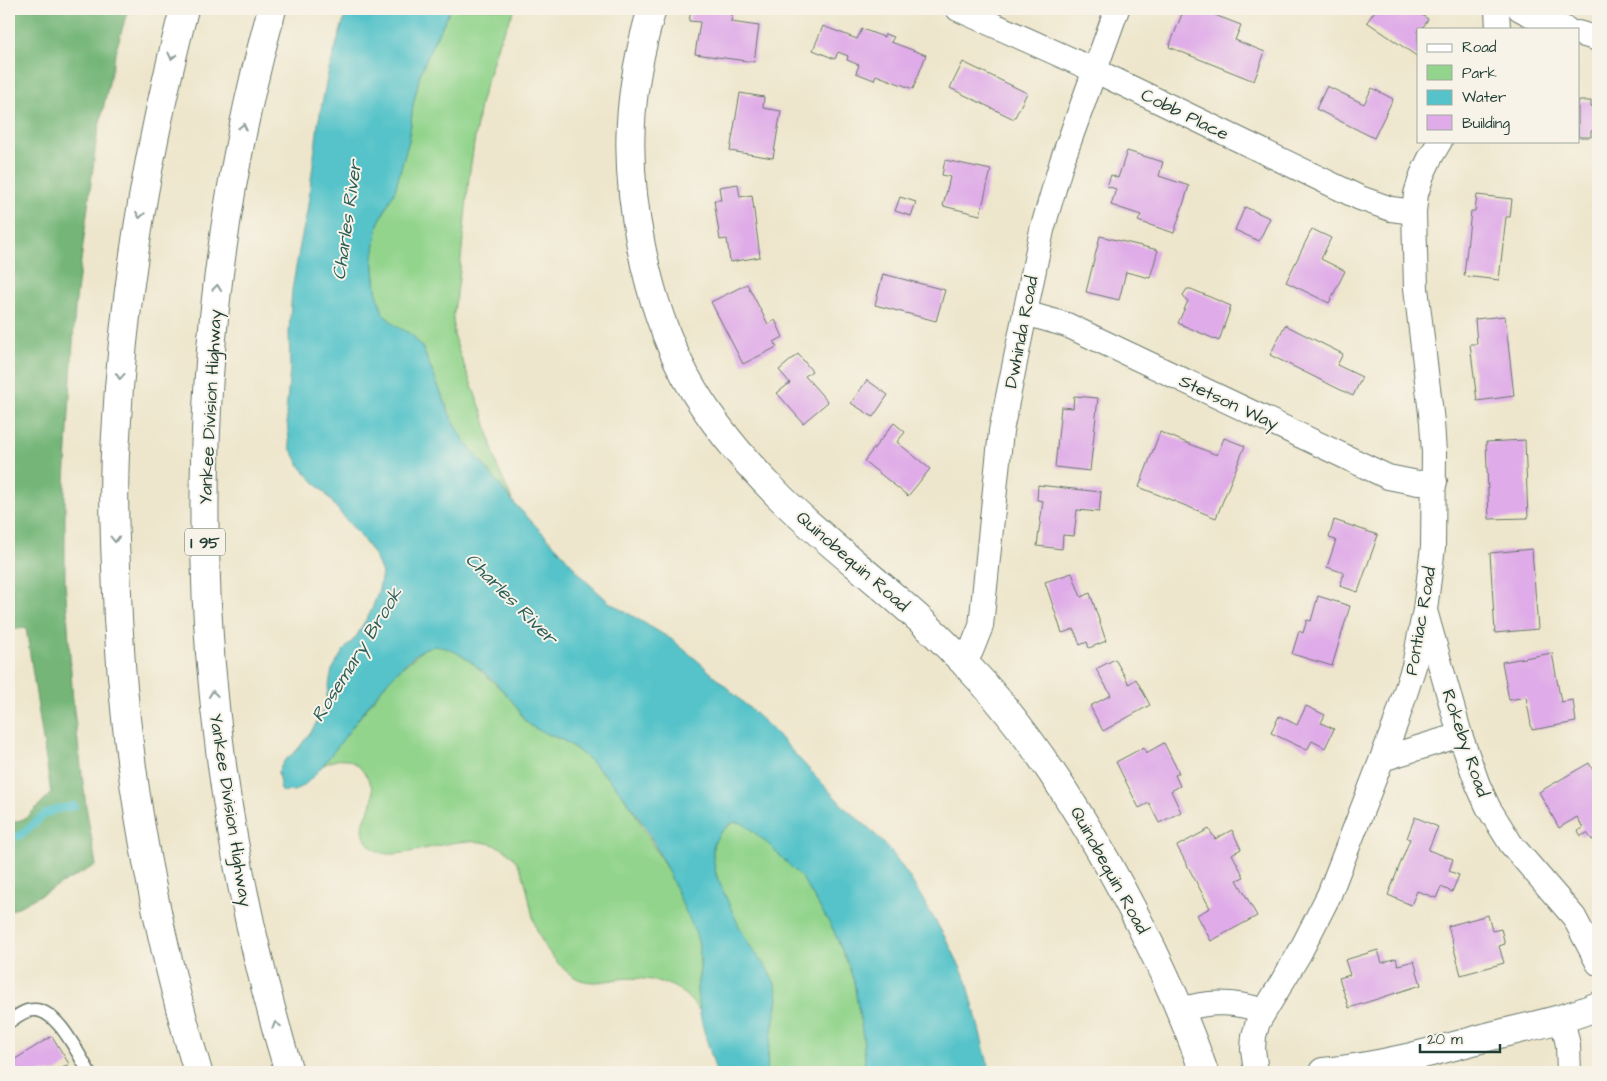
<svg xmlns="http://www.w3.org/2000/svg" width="1607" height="1081" viewBox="0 0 1607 1081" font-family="'Architects Daughter',sans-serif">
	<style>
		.green { fill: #92d48c; stroke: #588860 }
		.forest { fill: #75b678; stroke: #4a7a56 }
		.water { fill: #55c3c9; stroke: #3a807e }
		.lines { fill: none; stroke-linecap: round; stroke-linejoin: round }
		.stream { stroke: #55c3c9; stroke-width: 8 }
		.building { fill: #dfabe8 }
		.lane-casing { stroke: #677869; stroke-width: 15 }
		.street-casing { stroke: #677869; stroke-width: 26 }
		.secondary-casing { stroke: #677869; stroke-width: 30 }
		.highway-casing { stroke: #677869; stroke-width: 30 }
		.lane { stroke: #fff; stroke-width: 12 }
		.street { stroke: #fff; stroke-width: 24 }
		.secondary { stroke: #fff; stroke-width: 28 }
		.highway { stroke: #fff; stroke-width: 28 }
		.oneway { stroke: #8f9e9a }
		.labels { text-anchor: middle; stroke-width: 4; stroke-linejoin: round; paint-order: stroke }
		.shield { fill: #f7f3e8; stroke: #60746a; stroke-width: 1 }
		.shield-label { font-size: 16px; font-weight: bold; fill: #1f3d34 }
		.street-label { font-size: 18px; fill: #1f3d34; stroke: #f7f3e8 }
		.water-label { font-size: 19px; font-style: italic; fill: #2c5e59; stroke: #f7f3e8 }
	</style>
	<rect width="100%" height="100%" fill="#f7f3e8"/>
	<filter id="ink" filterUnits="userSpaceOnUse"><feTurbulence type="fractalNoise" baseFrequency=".02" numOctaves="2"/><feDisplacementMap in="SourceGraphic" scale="10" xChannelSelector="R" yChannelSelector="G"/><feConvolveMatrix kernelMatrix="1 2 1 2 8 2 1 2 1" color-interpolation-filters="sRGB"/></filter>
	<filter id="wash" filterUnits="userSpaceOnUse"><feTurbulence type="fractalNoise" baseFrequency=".0096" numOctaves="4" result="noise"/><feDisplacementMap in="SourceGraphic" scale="20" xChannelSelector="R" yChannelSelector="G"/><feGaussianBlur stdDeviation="1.12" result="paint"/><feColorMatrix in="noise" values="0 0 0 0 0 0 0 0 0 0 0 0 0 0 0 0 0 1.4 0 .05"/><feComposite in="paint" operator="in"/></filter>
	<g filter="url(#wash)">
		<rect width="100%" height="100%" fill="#eee6cc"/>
		<g class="green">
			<polygon points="451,9 515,9 499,41 480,104 469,177 459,279 453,318 454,335 459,352 483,414 497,466 513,502 464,440 451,417 422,347 412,335 396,326 383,314 376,290 373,257 378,224 395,190 409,140 413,105 420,74 434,41"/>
			<path d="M435 646 447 648 459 653 477 667 506 694 517 707 525 721 535 728 566 742 583 754 616 787 630 805 672 878 696 933 699 946 700 967 697 989 699 1010C692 1002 684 992 674 987 657 979 637 977 618 979 606 981 593 984 581 980 572 977 563 969 557 962 550 954 544 946 540 937 522 900 535 849 481 842 450 838 422 853 392 854 376 855 362 843 363 826 364 817 372 808 373 798 375 785 361 763 347 760 338 758 330 762 322 766L391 677 425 648Z"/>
			<path d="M735 822 743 823 767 843 802 878 833 929 848 964 854 982 863 1037 865 1058 863 1072H767C768 1056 769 1039 772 1023 774 1016 779 1004 777 997 776 992 773 987 770 983 753 950 709 884 713 847 714 837 726 826 735 822Z"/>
		</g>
		<polygon class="forest" points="9,9 128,9 117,47 97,136 75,308 65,482 65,580 73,702 86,806 96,865 9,912 9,824 26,818 51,793 26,628 9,630"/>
		<path class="water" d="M347 9H451L434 41 420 74 413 105 409 140 395 190 378 224 373 257 376 290 383 314 396 326 412 335 422 347 451 417 464 440 513 502 561 552 585 580 609 602 671 639 698 661 770 727 846 809 870 829 891 851 910 878 949 944 967 981 990 1072H863L865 1058 863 1037 854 982 848 964 833 929 802 878 767 843 743 823 735 822 728 825 721 832 713 844V857L716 875 739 926 750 946 768 970 776 986 778 998 768 1053 767 1072H716C709 1045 698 1019 697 990 697 983 700 975 700 968 701 960 700 952 699 945 696 931 689 919 683 906 666 865 645 819 615 786 601 771 585 754 567 743 554 734 533 732 524 719 521 715 519 710 516 706 501 686 451 634 424 649 416 653 409 660 403 666 375 692 355 725 331 755 322 766 312 780 300 788 294 792 288 792 281 791L278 772 284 761 298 749 312 730 324 710 332 670 343 651 356 637 372 609 379 589 382 573 374 555 362 538 342 515 325 493 302 469 290 448 286 413 290 369 289 331 292 290 300 245 307 212 318 124 328 73Z"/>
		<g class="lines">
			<polyline class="stream" points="9,840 22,834 45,814 58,809 74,806"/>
		</g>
		<g id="blocks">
			<g class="building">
				<polygon points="705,9 733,9 731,22 759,26 754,62 695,54 700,22 689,21 691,11 704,13"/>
				<polygon points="1184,9 1199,9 1241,25 1235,40 1265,52 1254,81 1169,47"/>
				<polygon points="1376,9 1413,9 1428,19 1422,29 1418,29 1418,57 1367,22"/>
				<polygon points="823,26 857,39 862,29 884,37 885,34 894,37 891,42 926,55 913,89 876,75 874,80 856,73 859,65 847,60 848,56 838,52 835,59 813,50"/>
				<polygon points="963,62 1027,93 1014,119 950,88"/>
				<polygon points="1327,86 1364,104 1372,88 1393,99 1374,138 1316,109"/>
				<polygon points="740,93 764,97 763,108 781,111 773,158 730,151"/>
				<polygon points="1578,101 1591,101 1591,107 1598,106 1598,130 1591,131 1591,137 1578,137"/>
				<polygon points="1127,151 1163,162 1159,176 1189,186 1174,233 1138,221 1141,215 1111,205 1116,189 1107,186 1111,175 1118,178"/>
				<polygon points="945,160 991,170 980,215 943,206 950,177 942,175"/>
				<polygon points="738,184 740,197 752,195 760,257 730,262 727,239 720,240 714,200 721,200 719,187"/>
				<polygon points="1477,195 1512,199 1510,217 1506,217 1499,280 1464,276 1471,211 1475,211"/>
				<polygon points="900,197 916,202 911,216 895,211"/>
				<polygon points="1245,207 1270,218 1259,241 1235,230"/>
				<polygon points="1312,229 1331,238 1321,259 1345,271 1329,303 1286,282"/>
				<polygon points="1100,236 1158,250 1150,278 1126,272 1119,300 1086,292"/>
				<polygon points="883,274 945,290 936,321 875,305"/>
				<polygon points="747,284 768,324 775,320 783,337 774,342 777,347 743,364 711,302"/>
				<polygon points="1187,289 1191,289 1231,306 1219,341 1178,323 1188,301 1185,299 1183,295"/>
				<polygon points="1505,316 1514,396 1477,401 1470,344 1477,344 1475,319"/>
				<polygon points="1285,325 1343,354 1337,365 1362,377 1353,396 1270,355"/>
				<polygon points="798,354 812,371 805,376 828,402 803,423 777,393 790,383 779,370"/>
				<polygon points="867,380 888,395 873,417 851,403"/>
				<polygon points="1074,396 1098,398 1090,471 1055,467 1061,407 1073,408"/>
				<polygon points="894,423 905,432 897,442 930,469 908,496 864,461"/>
				<polygon points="1160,432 1217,455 1224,438 1245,446 1216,518 1139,487"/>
				<polygon points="1525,440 1528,518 1489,519 1486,442"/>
				<polygon points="1038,485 1101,492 1099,512 1077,510 1074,536 1063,535 1062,549 1037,546 1043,501 1037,500"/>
				<polygon points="1334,520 1378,535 1358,592 1340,586 1344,573 1327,567 1336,540 1329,538"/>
				<polygon points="1532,549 1538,629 1495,633 1490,553"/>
				<polygon points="1072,573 1081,597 1090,593 1106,641 1089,648 1087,642 1080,645 1074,629 1062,633 1045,582"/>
				<polygon points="1318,596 1350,606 1332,666 1292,654 1299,631 1303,633 1307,620 1311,621"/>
				<polygon points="1552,653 1561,702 1573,700 1576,722 1532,730 1526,697 1509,700 1502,662"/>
				<polygon points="1115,659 1129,684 1136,679 1150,705 1103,731 1090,706 1111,695 1096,669"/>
				<polygon points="1306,706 1325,715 1321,723 1334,729 1325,748 1312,741 1307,750 1271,733 1279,716 1297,725"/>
				<polygon points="1164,743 1179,773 1175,775 1180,786 1171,791 1181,812 1159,823 1149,803 1139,808 1116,762 1144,747 1146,753"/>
				<polygon points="1589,763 1598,779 1598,836 1592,840 1587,833 1581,836 1578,831 1583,828 1577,817 1559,828 1539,792"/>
				<polygon points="1415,817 1438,827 1428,850 1453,859 1449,871 1459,875 1452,892 1441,887 1436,898 1417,891 1411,905 1388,895 1410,839 1407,838"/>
				<polygon points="1209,829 1215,839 1232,830 1241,849 1232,854 1244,877 1237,880 1257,916 1211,941 1197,915 1210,908 1177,846"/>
				<polygon points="1488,915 1492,931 1501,929 1505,944 1499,946 1504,963 1461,975 1448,926"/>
				<polygon points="1378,950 1382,963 1396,958 1398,965 1414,961 1421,985 1349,1008 1339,978 1350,975 1345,960"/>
				<polygon points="52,1036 69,1064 56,1072 9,1072 9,1063"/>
			</g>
		</g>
	</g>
	<g filter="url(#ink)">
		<use href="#blocks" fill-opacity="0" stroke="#677869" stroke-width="1"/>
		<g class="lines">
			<g class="lane-casing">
				<path id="lane" d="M9 1022C16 1017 24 1010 33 1010 57 1008 78 1054 89 1072"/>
			</g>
			<g class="street-casing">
				<g id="street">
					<polyline points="958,9 1094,70 1360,198 1391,209 1414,212"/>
					<polyline points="1497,9 1498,29"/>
					<polyline points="1520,9 1537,18 1566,29"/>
					<polyline points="1578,33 1598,39"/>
					<polyline points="1025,313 1067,325 1388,477 1418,483 1435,482"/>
					<polyline points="1426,614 1460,735 1478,785 1488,807 1511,844 1574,917 1598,963"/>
					<polyline points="963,661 971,651 981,626 1001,431 1042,230 1062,161 1117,9"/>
					<polyline points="1382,759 1460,735"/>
					<path d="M1182 1010C1210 1000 1236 1002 1264 1011"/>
					<polyline points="1562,1018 1568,1045 1569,1072"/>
					<polyline points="1256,1072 1253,1049 1254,1036 1258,1022 1299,954 1329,895 1395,725 1414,666 1419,639 1425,610 1433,547 1434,453 1432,422 1416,288 1414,212 1416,194 1422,175 1430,158 1440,141"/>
				</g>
			</g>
			<g class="secondary-casing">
				<g id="secondary">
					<path d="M652 9C627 92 624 161 641 246 650 291 664 336 686 377 710 421 743 460 779 496 815 532 855 563 893 596 925 623 956 653 984 684 1033 739 1073 802 1109 866 1146 933 1179 1000 1204 1072"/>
					<path d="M1323 1072C1380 1067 1436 1051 1491 1036 1527 1027 1564 1020 1598 1006"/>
				</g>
			</g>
			<g class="highway-casing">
				<g id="highway">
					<path d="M184 9C148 149 123 291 116 436 113 479 114 523 116 566 120 738 149 908 198 1072"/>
					<path d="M272 9C175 359 184 725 289 1072"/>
				</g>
			</g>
			<use href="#lane" class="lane"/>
			<use href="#street" class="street"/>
			<use href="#secondary" class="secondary"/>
			<use href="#highway" class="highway"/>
		</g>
		<defs><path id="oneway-chevron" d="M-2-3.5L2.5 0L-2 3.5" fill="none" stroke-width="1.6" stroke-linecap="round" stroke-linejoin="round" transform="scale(1.25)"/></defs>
		<g class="oneway">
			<use href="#oneway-chevron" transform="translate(172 56) rotate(103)"/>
			<use href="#oneway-chevron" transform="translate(243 127) rotate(-77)"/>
			<use href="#oneway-chevron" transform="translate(140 215) rotate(99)"/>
			<use href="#oneway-chevron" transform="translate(217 288) rotate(-84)"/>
			<use href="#oneway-chevron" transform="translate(120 376) rotate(95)"/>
			<use href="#oneway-chevron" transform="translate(115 539) rotate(89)"/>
			<use href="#oneway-chevron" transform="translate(213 694) rotate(-96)"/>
			<use href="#oneway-chevron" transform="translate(276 1025) rotate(-105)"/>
		</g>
	</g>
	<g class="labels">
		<rect class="shield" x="185" y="528.5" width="40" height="27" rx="4"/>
		<g class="shield-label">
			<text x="205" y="548">I 95</text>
		</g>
		<g class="street-label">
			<text transform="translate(1185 114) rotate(26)" y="6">Cobb Place</text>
			<text transform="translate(1021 332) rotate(-79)" y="6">Dwhinda Road</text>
			<text transform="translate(1229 402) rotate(25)" y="6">Stetson Way</text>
			<text transform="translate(210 407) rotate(-87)" y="6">Yankee Division Highway</text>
			<text transform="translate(853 561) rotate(41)" y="6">Quinobequin Road</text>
			<text transform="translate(1420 621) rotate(-80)" y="6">Pontiac Road</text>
			<text transform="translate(1466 743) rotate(71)" y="6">Rokeby Road</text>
			<text transform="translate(231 810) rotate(81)" y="6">Yankee Division Highway</text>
			<text transform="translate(1110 870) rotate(61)" y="6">Quinobequin Road</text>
		</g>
		<g class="water-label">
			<text transform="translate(346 220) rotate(-82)" y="7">Charles River</text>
			<text transform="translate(512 598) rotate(45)" y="7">Charles River</text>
			<text transform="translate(356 654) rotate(-58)" y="7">Rosemary Brook</text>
		</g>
	</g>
	<rect width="1607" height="1081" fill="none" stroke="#f7f3e8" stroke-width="30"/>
	<rect x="1417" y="28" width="162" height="115" fill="#f7f3e8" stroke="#a1aaa0"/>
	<rect x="1427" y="44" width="25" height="8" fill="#ffffff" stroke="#a1aaa0"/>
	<text x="1462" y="52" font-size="15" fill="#1f3d34">Road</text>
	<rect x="1427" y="65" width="25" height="15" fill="#92d48c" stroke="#a1aaa0"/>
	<text x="1462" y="78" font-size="15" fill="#1f3d34">Park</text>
	<rect x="1427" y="90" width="25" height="15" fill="#55c3c9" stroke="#a1aaa0"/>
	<text x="1462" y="102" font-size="15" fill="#1f3d34">Water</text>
	<rect x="1427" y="115" width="25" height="15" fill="#dfabe8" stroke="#a1aaa0"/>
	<text x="1462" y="128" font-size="15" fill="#1f3d34">Building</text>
	<path d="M1420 1044v8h80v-8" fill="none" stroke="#1f3d34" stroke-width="2.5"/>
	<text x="1427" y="1044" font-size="15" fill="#1f3d34" stroke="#f7f3e8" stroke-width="4" paint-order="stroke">20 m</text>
</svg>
